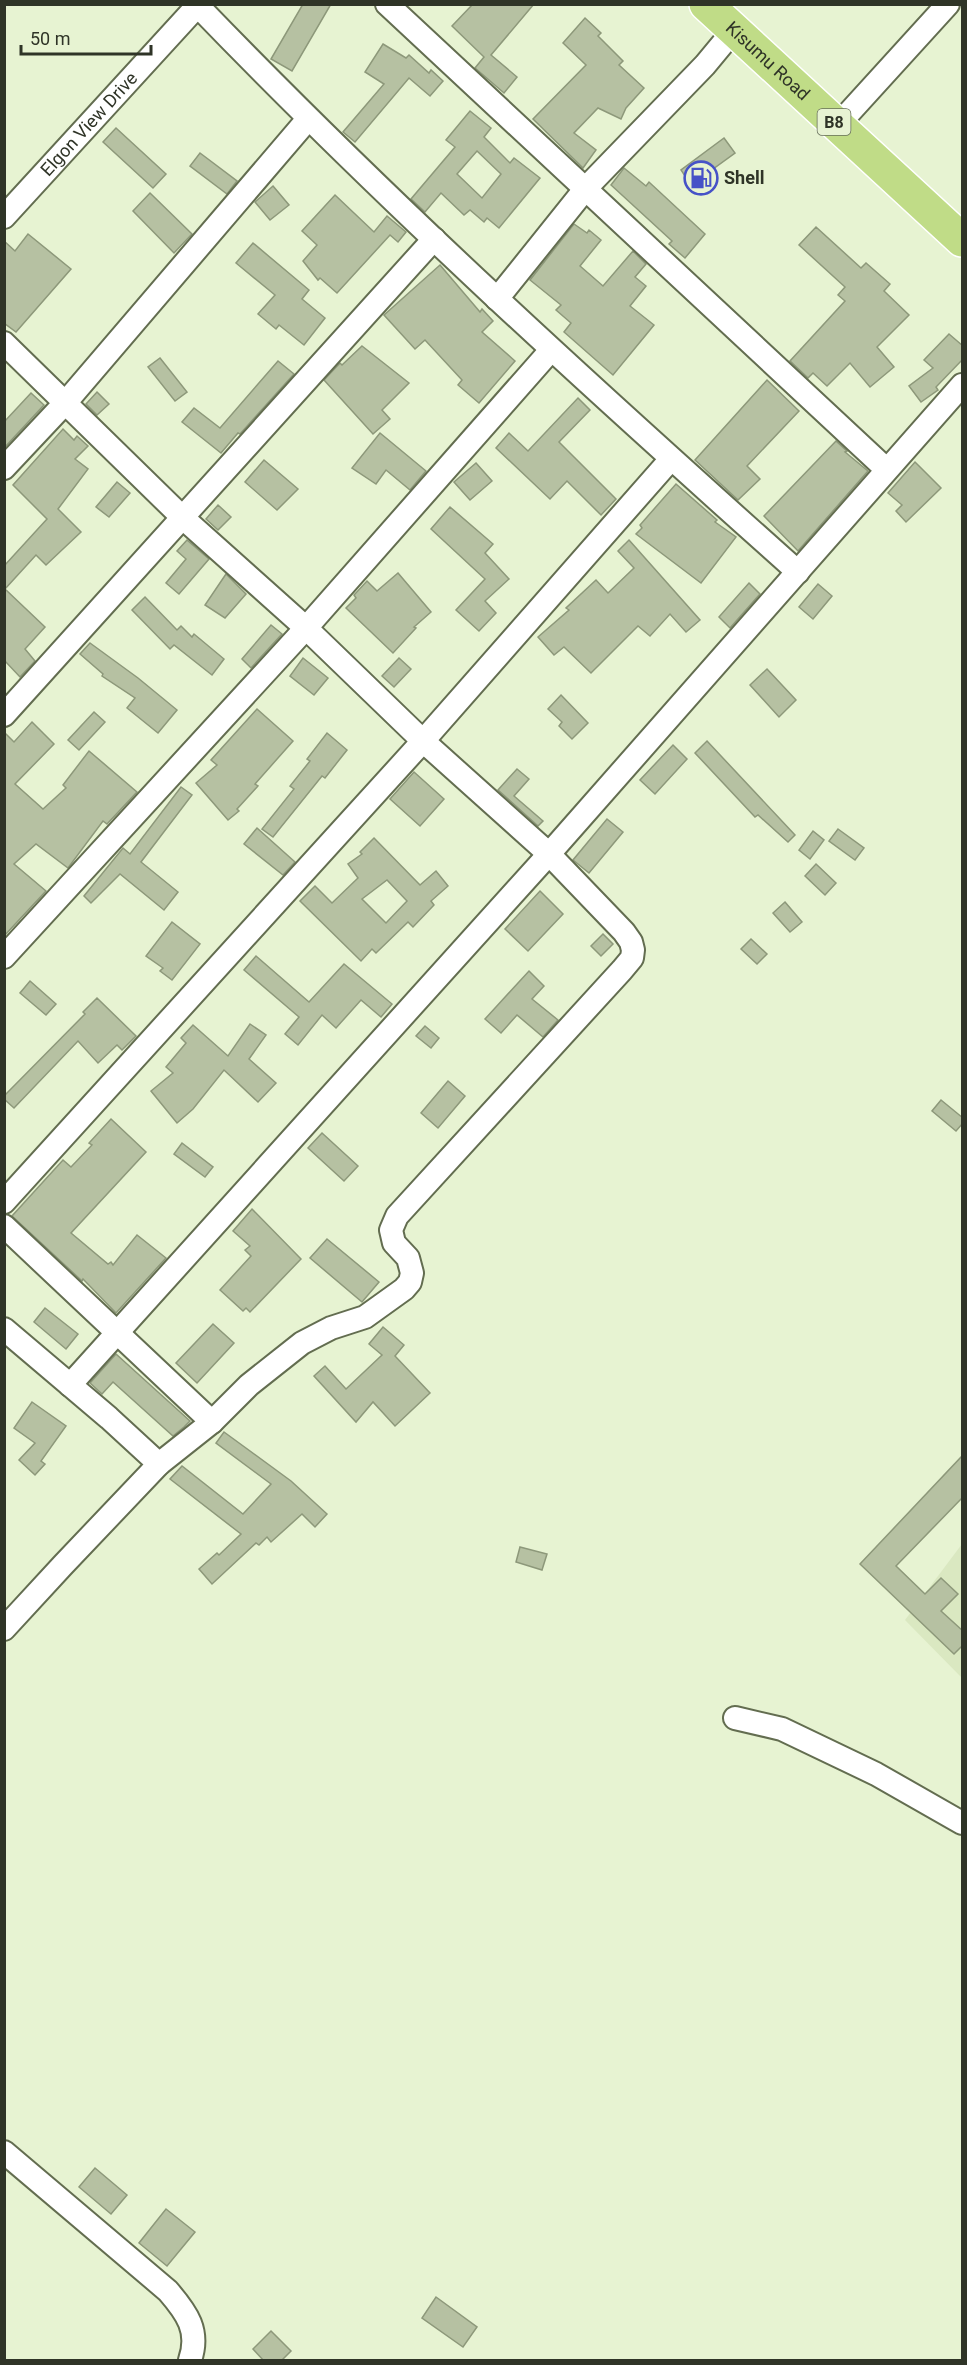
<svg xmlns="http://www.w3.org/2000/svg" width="967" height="2365" viewBox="0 0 967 2365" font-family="Roboto,sans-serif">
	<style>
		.built { fill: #dae8c1 }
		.building { fill: #b6c1a2; stroke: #8d987a; stroke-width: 1.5; fill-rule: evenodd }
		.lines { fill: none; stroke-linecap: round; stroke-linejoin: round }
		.minor-casing { stroke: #636d50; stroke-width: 26 }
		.highway-casing { stroke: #fff; stroke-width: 36 }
		.minor { stroke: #fff; stroke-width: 22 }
		.highway { stroke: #c0dc87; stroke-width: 33 }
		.labels { text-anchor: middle; stroke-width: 4.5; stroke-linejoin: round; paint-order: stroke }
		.shield { fill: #e7f3d2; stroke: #666d5a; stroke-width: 1.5 }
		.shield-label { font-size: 16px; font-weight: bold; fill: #2f3427 }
		.street-label { font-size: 18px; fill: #2f3427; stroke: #e7f3d2 }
		.poi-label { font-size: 18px; font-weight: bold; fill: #2f3427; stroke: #e7f3d2; text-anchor: start }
	</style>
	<rect width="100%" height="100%" fill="#e7f3d2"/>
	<polygon class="built" points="962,1544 962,1678 905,1620"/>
	<g class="building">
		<polygon points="303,4 331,4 292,71 271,59"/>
		<polygon points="473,4 534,4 491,55 517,77 504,93 475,68 484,57 452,26"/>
		<polygon points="585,18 601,33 598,36 623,61 619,65 644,88 626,108 621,119 598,108 574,133 596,150 583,168 533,119 586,65 563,43"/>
		<polygon points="383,44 406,58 409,55 429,73 431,70 443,81 430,96 409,78 355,142 343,132 384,84 365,72"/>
		<path d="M470 111 491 128 484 137 510 163 514 158 540 178 499 228 487 218 484 222 470 210 464 215 441 193 425 212 411 199 455 147 446 140ZM477 151 501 174 482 198 457 174Z"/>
		<polygon points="116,128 166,174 153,188 103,142"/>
		<polygon points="724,138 735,153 691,185 681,170"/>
		<polygon points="200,153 237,181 227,194 190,166"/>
		<polygon points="624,168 646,186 649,182 705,234 685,258 669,244 672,241 611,185"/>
		<polygon points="273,186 289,205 270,220 255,202"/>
		<polygon points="150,193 192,234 174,253 133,211"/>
		<polygon points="335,195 374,232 387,216 406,232 398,242 390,235 337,293 320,278 318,280 303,261 317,245 302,231"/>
		<polygon points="574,224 587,233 589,230 601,240 580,266 603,286 633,251 646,264 635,277 646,286 630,306 654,325 613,375 564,332 571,323 556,310 561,305 530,280"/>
		<polygon points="816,227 861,268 866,263 890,284 884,291 909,315 877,347 894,367 870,387 850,363 827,386 813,373 808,378 790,361 845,301 838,295 845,287 799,245"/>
		<polygon points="28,234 71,269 16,332 4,323 4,241 15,251"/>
		<polygon points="253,243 309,290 302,299 325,318 304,345 279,325 276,329 258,314 275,295 236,263"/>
		<polygon points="440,265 480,312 482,309 493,321 482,332 515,361 479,403 458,385 462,380 425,340 415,349 384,315"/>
		<polygon points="949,334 963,346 963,359 936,387 938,390 921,402 909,386 933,368 924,360"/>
		<polygon points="362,346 409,383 382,410 390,419 373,434 324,380 340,363 342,365"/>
		<polygon points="160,358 187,392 175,401 148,367"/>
		<polygon points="278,361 294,374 240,434 238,433 221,453 182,422 194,408 220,428"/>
		<polygon points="767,380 799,411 747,466 760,479 738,500 695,460"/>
		<polygon points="97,392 109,404 97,415 86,404"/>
		<polygon points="31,393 44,405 4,448 4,422"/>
		<polygon points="578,398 590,410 559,442 616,499 601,515 567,481 550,499 496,448 509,433 528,451"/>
		<polygon points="63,429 74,440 77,436 88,446 75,459 88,469 58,509 81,532 46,565 36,555 5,589 45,627 25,649 35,661 20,677 4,660 4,566 47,519 13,485"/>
		<polygon points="380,433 426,471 410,490 386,470 376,484 352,468"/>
		<polygon points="836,441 847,451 845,452 868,471 798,551 764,516"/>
		<polygon points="264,460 298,489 277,510 245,482"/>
		<polygon points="915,462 941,488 906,522 896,511 902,505 888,493"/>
		<polygon points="476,463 492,481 470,500 454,482"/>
		<polygon points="117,482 130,493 109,517 96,507"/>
		<polygon points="676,484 717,520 715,522 736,537 701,583 636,534 642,528 640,525"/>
		<polygon points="218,505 231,517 218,530 206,519"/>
		<polygon points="450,507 493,544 485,553 509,579 485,601 496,613 479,631 456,610 485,579 431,529"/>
		<polygon points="187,540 209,559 179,594 166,583 186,559 177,551"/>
		<polygon points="629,540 700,620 686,632 670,614 650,636 638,626 591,673 564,647 554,655 538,637 569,610 566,608 596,580 608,593 634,568 618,551"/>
		<polygon points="398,573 431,612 414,627 416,628 393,653 346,608 356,598 354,595 367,581 377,591"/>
		<polygon points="226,574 246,594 225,618 205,605"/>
		<polygon points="749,583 760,594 730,628 719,617"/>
		<polygon points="818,584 832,596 813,619 799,607"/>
		<polygon points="145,597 177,630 181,626 192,637 194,634 224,659 212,675 174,645 170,649 132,610"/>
		<polygon points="271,625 282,634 251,668 242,659"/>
		<polygon points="90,643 138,678 177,710 158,733 127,708 135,698 102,676 103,674 80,654"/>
		<polygon points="303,658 328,678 314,695 290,676"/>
		<polygon points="399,658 411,669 394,687 382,676"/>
		<polygon points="767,669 796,700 779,717 750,685"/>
		<polygon points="561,695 588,723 572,739 559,726 562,722 548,709"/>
		<polygon points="257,709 293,741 255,784 258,786 237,809 239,811 228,820 196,783 217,765 211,760"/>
		<polygon points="94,712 105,722 79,750 68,740"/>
		<polygon points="32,722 54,744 15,784 43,809 66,788 63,785 89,751 137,792 107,824 103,821 68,868 36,844 14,864 46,891 4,936 4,732 14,742"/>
		<polygon points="327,733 347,750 325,778 322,776 273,837 262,829 294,789 290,786 310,761 307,759"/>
		<polygon points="707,741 795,835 788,842 758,815 755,817 695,753"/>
		<polygon points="673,745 687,759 655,794 640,780"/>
		<polygon points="517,769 529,779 514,796 543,821 538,826 498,790"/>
		<polygon points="414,772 444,799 420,826 390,799"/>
		<polygon points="181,787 192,795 141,862 178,892 164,910 120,874 91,903 84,896 123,848 130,854"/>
		<polygon points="607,819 623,832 589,873 573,860"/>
		<polygon points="257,828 295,862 283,875 244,844"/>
		<polygon points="838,829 864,848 855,860 829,841"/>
		<polygon points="813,831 824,840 810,859 799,850"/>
		<path d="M374 838 420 885 436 871 448 886 431 901 434 905 413 927 408 922 376 953 372 949 361 961 300 901 315 886 332 903 358 878 348 864 362 854 360 852ZM387 880 407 901 386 923 362 899Z"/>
		<polygon points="816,864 836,883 825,895 805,876"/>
		<polygon points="540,891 563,914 528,951 505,929"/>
		<polygon points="785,902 802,922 790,932 773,913"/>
		<polygon points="172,922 200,944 172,980 160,971 163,968 146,956"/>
		<polygon points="603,934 613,944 601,956 591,946"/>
		<polygon points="751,939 767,954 757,964 741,949"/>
		<polygon points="256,956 309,1002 344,964 392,1004 381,1017 361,1000 336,1028 322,1015 298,1045 285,1034 299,1017 244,970"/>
		<polygon points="529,971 544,986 532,999 558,1020 543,1037 517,1015 501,1033 485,1019"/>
		<polygon points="30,981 56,1004 46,1015 20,993"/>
		<polygon points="97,998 136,1036 122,1050 117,1045 98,1063 78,1041 14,1108 4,1099 4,1096 85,1014 83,1012"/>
		<polygon points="250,1024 266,1035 249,1059 276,1083 258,1102 224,1070 193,1109 177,1123 151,1091 173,1073 166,1067 186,1043 181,1038 193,1025 228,1056"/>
		<polygon points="425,1026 439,1038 431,1048 416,1036"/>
		<polygon points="448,1081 465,1096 438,1128 421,1113"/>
		<polygon points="941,1100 963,1118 963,1123 956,1131 932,1111"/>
		<polygon points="111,1119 146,1152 71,1233 108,1264 111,1262 113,1265 137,1235 166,1258 116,1313 83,1279 82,1281 12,1216 63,1160 71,1167 92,1145 89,1143"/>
		<polygon points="322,1133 358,1166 344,1181 308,1148"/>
		<polygon points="182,1143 213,1167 205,1177 174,1154"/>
		<polygon points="252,1209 301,1259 250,1312 246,1308 243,1311 220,1290 251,1256 245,1250 250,1246 233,1231"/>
		<polygon points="327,1239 379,1282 362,1302 310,1258"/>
		<polygon points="45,1308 78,1334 66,1349 34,1322"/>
		<polygon points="213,1324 234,1343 197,1383 176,1363"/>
		<polygon points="383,1327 404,1345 395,1356 430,1393 395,1426 373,1402 356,1422 314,1376 325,1366 346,1389 382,1355 369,1344"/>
		<polygon points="116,1354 190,1421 184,1427 173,1436 113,1382 102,1394 90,1383"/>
		<polygon points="32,1402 66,1426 41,1461 45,1464 35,1475 19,1460 35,1443 14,1428"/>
		<polygon points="224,1432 291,1481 327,1514 315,1527 302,1514 271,1542 267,1537 259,1545 256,1543 212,1584 199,1569 217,1553 219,1555 241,1534 170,1479 182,1466 243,1514 271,1484 216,1443"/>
		<polygon points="963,1455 963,1497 896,1566 925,1594 941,1578 958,1594 941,1611 963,1631 963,1645 954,1654 860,1564"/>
		<polygon points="520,1547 547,1554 542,1570 516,1562"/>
		<polygon points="95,2168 127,2195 111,2214 79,2187"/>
		<polygon points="166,2209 195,2232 167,2266 139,2243"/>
		<polygon points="436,2297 477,2327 463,2347 422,2318"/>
		<polygon points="271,2331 291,2351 281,2361 264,2361 253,2349"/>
	</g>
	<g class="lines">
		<g class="minor-casing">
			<g id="minor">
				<polyline points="387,4 886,469"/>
				<path d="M198 6C389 204 593 389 798 572"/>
				<polyline points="837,126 948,4"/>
				<path id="s1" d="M4 217 199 4"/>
				<polyline points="497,299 586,188 705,65 734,30"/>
				<polyline points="4,343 183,518 306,628 423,741 549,854 624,932 631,942 633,950 632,958 622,970 397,1216 391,1230 394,1243 408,1258 412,1273 410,1282 404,1289 365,1317 331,1328 302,1343 249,1385 212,1422 159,1464 63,1565 4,1629"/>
				<polyline points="4,468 66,402 308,119"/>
				<polyline points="4,715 434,239"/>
				<polyline points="4,957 306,628 551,350"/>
				<polyline points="4,1202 423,741 671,459"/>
				<polyline points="4,1226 212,1422"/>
				<polyline points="4,1329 109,1418 159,1464"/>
				<polyline points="70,1385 549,854 962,385"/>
				<polyline points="735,1718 782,1729 876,1774 962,1823"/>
				<path d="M4 2152 168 2291C187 2313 200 2331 190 2360"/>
			</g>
		</g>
		<g class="highway-casing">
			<g id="highway">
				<path id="s2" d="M706 4 962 240"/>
			</g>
		</g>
		<use href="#minor" class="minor"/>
		<use href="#highway" class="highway"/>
	</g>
	<defs>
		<g id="fuel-ring" transform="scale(1.725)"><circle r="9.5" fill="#e7f3d2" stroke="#4652c7" stroke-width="1.5"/><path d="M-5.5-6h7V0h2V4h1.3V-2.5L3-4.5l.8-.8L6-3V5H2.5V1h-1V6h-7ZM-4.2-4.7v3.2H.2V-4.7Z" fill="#4652c7"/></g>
	</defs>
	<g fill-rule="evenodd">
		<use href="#fuel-ring" x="701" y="178"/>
	</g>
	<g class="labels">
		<rect class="shield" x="817.5" y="109" width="33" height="26" rx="4.5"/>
		<g class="shield-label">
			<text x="834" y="128">B8</text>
		</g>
		<g class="street-label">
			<text dy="6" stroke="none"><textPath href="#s2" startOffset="84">Kisumu Road</textPath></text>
			<text dy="6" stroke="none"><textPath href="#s1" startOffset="126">Elgon View Drive</textPath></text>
		</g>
		<g class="poi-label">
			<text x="724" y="184">Shell</text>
		</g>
	</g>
	<rect width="967" height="2365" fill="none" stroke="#2f3427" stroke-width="12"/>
	<path d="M21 45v9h130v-9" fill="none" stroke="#2f3427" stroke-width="3"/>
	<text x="30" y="45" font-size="18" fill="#2f3427" stroke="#e7f3d2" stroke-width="4.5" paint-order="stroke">50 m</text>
</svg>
